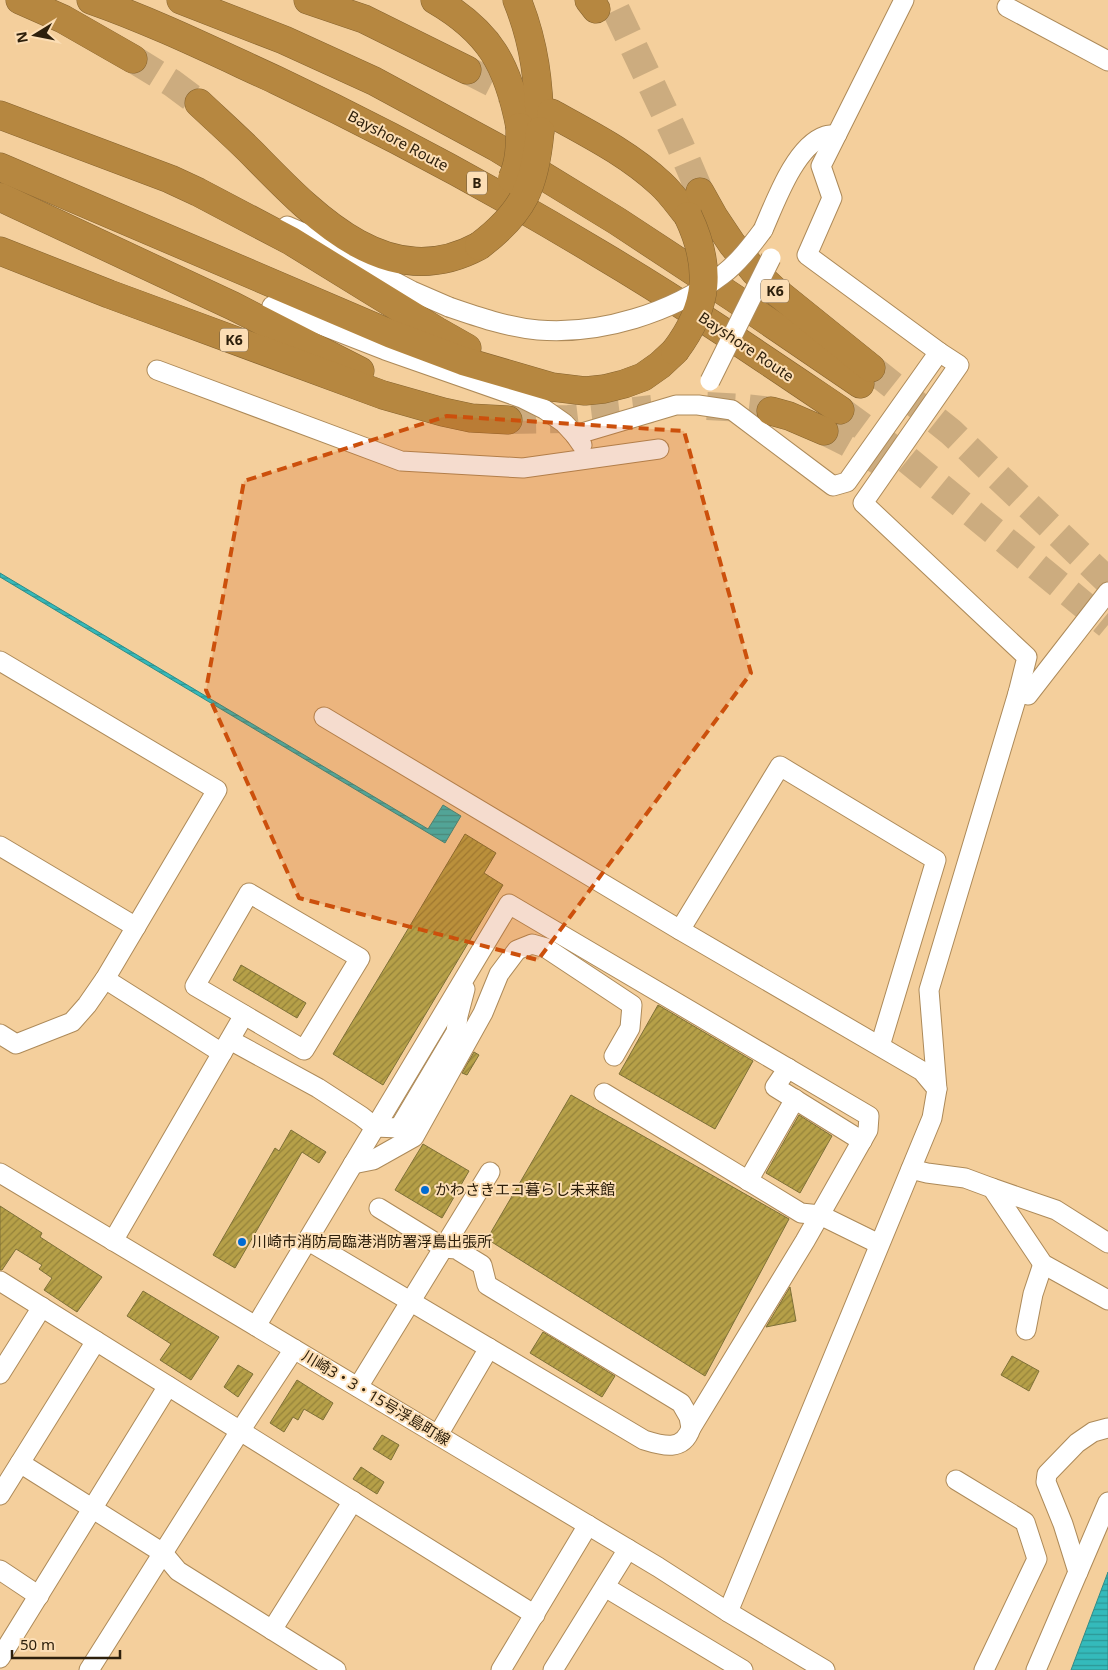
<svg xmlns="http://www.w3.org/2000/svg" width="1108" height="1670" viewBox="0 0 1108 1670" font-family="'Noto Sans','Noto Sans JP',sans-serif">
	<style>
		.water { fill: url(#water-rules); stroke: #328c86 }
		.building { fill: url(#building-hatch); stroke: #7e7037 }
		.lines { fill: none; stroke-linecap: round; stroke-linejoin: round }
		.highway-tunnel { stroke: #ccac7f; stroke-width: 28; stroke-dasharray: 28 14; stroke-linecap: butt }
		.minor-casing { stroke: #ad8a59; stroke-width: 21 }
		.highway-casing { stroke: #86632e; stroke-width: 29 }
		.minor { stroke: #fff; stroke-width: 19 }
		.highway { stroke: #b68740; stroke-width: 28 }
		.minor-bridge-casing { stroke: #ad8a59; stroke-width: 21; stroke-linecap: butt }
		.highway-bridge-casing { stroke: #86632e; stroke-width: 29; stroke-linecap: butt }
		.minor-bridge { stroke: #fff; stroke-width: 19 }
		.highway-bridge { stroke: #b68740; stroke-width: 28 }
		.marked { fill: #cc500c; fill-opacity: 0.2; stroke: #cc500c; stroke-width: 4; stroke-dasharray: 10 6; stroke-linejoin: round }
		.poi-dot { fill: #006bd3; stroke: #fcdeb5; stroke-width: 2 }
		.labels { text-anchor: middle; stroke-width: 4; stroke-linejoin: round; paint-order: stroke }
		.shield { fill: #fcdeb5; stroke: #6c593f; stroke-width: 1 }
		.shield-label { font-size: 14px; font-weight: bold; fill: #2e200c }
		.street-label { font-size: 15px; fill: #2e200c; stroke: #fcdeb5 }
		.poi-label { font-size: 15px; fill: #2e200c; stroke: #fcdeb5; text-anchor: start }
	</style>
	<defs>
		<pattern id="water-rules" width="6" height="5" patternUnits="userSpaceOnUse" patternTransform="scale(1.25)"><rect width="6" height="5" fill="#34babb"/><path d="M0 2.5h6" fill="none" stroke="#2c9796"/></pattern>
		<pattern id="building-hatch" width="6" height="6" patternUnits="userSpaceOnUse" patternTransform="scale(1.25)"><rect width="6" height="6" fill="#b6a048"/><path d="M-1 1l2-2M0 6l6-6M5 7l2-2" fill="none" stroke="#94823a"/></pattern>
	</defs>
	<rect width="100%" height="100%" fill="#f4cf9c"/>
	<g class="water">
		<polygon points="0,573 428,829 443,805 461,816 445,843 0,577"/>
		<polygon points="1108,1572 1108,1670 1071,1670"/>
	</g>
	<g class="building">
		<polygon points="465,834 496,853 484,873 503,885 383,1085 333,1054"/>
		<polygon points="241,965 306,1003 297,1018 233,980"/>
		<polygon points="658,1005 753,1061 715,1129 619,1074"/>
		<polygon points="474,1052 479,1055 467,1075 462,1073"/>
		<polygon points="571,1095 789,1219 705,1376 487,1239"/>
		<polygon points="799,1115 832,1136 800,1193 766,1173"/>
		<polygon points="291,1130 326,1152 319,1163 302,1152 235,1268 213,1255 275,1148 279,1151"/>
		<polygon points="423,1144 469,1171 442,1218 395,1190"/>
		<polygon points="0,1206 42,1233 40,1237 102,1277 77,1312 44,1290 52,1278 39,1269 42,1265 16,1249 2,1270 0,1270"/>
		<polygon points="790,1287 796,1321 766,1327"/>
		<polygon points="143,1291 219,1337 191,1380 160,1360 171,1344 127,1316"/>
		<polygon points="543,1332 615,1376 602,1397 530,1353"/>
		<polygon points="1012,1356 1039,1371 1029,1391 1001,1375"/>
		<polygon points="238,1365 253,1374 238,1397 224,1387"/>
		<polygon points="297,1380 333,1403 323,1420 304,1409 298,1420 293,1417 284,1432 270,1423"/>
		<polygon points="382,1435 399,1445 391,1460 373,1449"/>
		<polygon points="361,1467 384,1482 377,1494 353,1479"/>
	</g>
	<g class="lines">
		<g class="highway-tunnel">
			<polyline points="616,10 680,145 700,192"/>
			<polyline points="133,59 172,83 199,103"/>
			<polyline points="467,70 526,100"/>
			<polyline points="871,368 951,432 1108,581"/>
			<polyline points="707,406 745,408 771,411"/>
			<polyline points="840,410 904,457 1108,625"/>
			<polyline points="508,420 569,419 652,409"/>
			<polyline points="824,431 846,442 891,468"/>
		</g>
		<g class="minor-casing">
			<g id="minor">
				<polyline points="1007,7 1108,61"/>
				<polyline points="287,226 301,232 412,291 449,307"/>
				<path d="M763 230C775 203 795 146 825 136 829 135 833 135 837 134"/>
				<polyline points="272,306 385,350 522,398 544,409 564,423 575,435 582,445"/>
				<polyline points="157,370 401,461 523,468 659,449"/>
				<polyline points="575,435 676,405 698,405 732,410 833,486 847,482 939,352 807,255 832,198 821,166 904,0"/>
				<polyline points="0,661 217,790 105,979 87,1005 72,1022 16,1044 0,1034"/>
				<polyline points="1018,693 1028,695 1108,592"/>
				<polyline points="324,717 680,930 922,1071 937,1089 932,1118 728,1612"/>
				<polyline points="0,846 136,927"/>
				<polygon points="249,893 360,958 304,1050 195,986"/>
				<polyline points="680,930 780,766 936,860 880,1046"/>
				<polyline points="105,979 222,1053"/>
				<polyline points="230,1040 318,1088 361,1116 375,1127 399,1128 456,1032 458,1016 465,989"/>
				<polyline points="788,1068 775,1087 862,1141"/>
				<polyline points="937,1089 929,990 1018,693 1027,657 863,503 959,365 939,352"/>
				<polyline points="604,1093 801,1213 820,1215 879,1244"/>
				<polyline points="353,1164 373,1160 414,1137 483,1013 499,974 517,950 532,944 546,948 632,1005 630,1028 614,1056"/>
				<polyline points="911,1169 927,1173 965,1178 992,1188 1043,1264 1108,1300"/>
				<polyline points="0,1173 658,1567 728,1612 825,1670"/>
				<polyline points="748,1181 795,1099"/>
				<polyline points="992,1188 1056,1210 1108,1243"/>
				<polyline points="379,1208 444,1248 456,1249 482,1265 487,1285 681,1403 689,1417 691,1428"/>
				<polyline points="113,1241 244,1015"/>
				<polyline points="0,1281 535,1615"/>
				<path d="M256 1326 509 904 869 1116 868 1130 805 1241 691 1428C683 1452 663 1446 644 1440L307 1240"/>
				<polyline points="1026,1330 1033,1294 1043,1264"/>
				<polyline points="0,1374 42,1307"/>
				<polyline points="358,1387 490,1172"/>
				<polyline points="438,1435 489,1348"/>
				<polyline points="20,1463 163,1553 178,1571 336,1670"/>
				<polyline points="956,1480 1025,1522 1037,1559 984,1670"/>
				<polyline points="0,1495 96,1341"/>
				<polyline points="0,1570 39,1596"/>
				<polyline points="1078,1572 1063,1524 1046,1482 1047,1474 1077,1443 1093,1432 1108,1428"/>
				<polyline points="605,1587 743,1670"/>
				<polyline points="272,1630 353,1501"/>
				<polyline points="0,1658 168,1386"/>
				<polyline points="89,1670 240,1431 294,1349"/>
				<polyline points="501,1670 588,1525"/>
				<polyline points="553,1670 628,1549"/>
				<polyline points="1036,1670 1108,1502"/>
			</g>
		</g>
		<g class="highway-casing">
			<g id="highway">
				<polyline points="20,0 63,19 133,59"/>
				<path d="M91 0C154 22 215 52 276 80 386 132 494 190 598 253 681 302 760 356 840 410"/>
				<polyline points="181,0 284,40 374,81 496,147 617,221 734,298 860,384"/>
				<polyline points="308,0 364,19 467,70"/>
				<path d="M435 0C490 32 508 65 520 127"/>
				<path d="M517 0C535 44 539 84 540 131"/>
				<polyline points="589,0 596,9"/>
				<path d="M199 103C217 120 235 136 252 153 312 214 387 296 479 246"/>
				<path d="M551 113C589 134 629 154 661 184 671 193 679 205 688 216"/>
				<polyline points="0,115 170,179 198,192 291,241 437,331 467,348"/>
				<polyline points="0,167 391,334 463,361 552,387 585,391 604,389 624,384 643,377 660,365 675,351"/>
				<polyline points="700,192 714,217 732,244 755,272 773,289 871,368"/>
				<polyline points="0,197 233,306 360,371"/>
				<polyline points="0,251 109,294 383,395 443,412 471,418 508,420"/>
				<polyline points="771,411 789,416 824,431"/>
			</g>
		</g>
		<use href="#minor" class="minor"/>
		<use href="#highway" class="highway"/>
		<g class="minor-bridge-casing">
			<g id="minor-bridge">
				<path d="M449 307C478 317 507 327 538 330 600 335 672 313 722 275 738 263 751 246 763 230"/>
				<polyline points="710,381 771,258"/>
			</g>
		</g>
		<g class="highway-bridge-casing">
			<g id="highway-bridge">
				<path d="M512 179C520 162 520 145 520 127"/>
				<path d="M479 246C524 212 535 186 540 131"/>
				<path d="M675 351C709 306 712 267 688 216"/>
			</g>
		</g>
		<use href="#minor-bridge" class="minor-bridge"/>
		<use href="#highway-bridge" class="highway-bridge"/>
	</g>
	<path class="marked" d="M447 416 684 431 751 673 538 960 299 898 206 690 244 481Z"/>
	<g class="poi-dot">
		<circle cx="425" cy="1190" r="5"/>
		<circle cx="242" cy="1242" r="5"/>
	</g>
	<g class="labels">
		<g class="shield">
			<rect x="467" y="171.5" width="20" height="23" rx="4"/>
			<rect x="761" y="279.5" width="28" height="23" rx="4"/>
			<rect x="220" y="328.5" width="28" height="23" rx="4"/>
		</g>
		<g class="shield-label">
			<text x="477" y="188">B</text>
			<text x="775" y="296">K6</text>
			<text x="234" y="345">K6</text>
		</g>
		<g class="street-label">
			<text transform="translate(398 141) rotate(28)" y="5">Bayshore Route</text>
			<text transform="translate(746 347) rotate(34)" y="5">Bayshore Route</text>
			<text transform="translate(376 1398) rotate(31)" y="5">川崎3・3・15号浮島町線</text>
		</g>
		<g class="poi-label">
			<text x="435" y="1195">かわさきエコ暮らし未来館</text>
			<text x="252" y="1247">川崎市消防局臨港消防署浮島出張所</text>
		</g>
	</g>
	<g transform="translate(35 35) rotate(260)" stroke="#fcdeb5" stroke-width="4" paint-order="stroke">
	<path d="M0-4L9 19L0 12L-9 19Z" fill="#2e200c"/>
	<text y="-8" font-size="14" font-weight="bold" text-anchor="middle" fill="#2e200c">N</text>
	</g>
	<path d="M12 1650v8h108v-8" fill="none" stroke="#2e200c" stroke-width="2.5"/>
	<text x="20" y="1650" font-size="15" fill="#2e200c" stroke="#fcdeb5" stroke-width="4" paint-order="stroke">50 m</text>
</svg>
